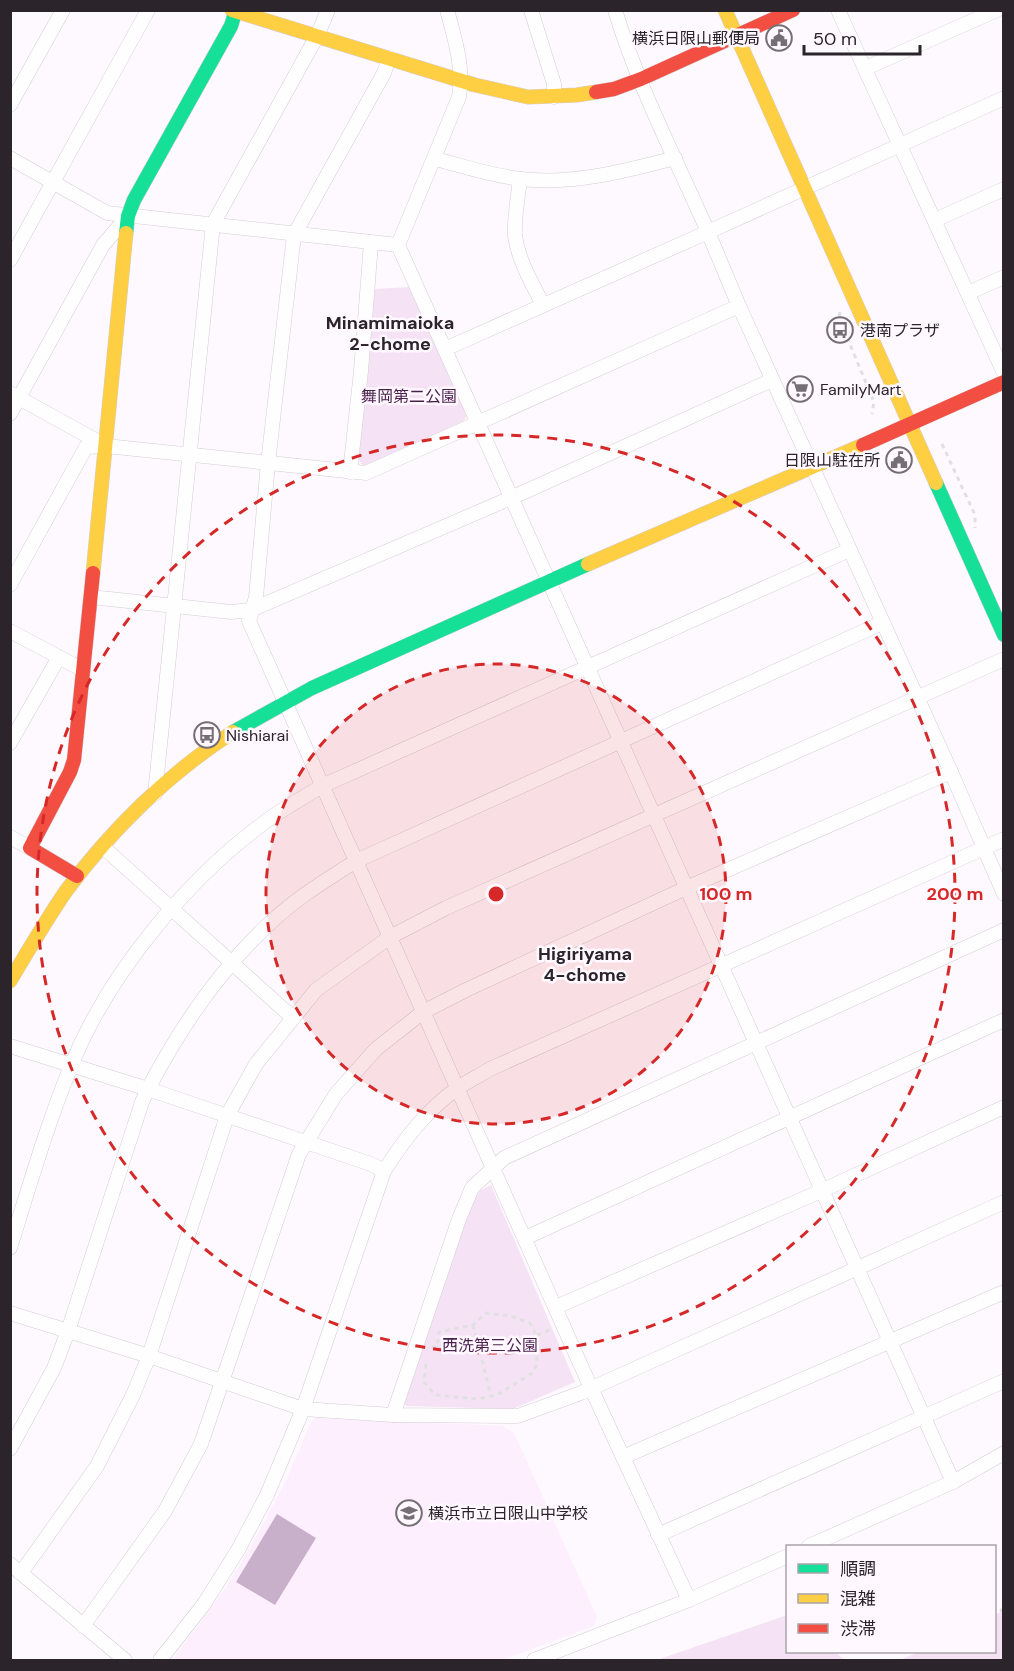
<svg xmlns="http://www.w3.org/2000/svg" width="1014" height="1671" viewBox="0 0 1014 1671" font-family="'DM Sans','Noto Sans JP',sans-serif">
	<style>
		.built { fill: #fdeffe }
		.green { fill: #f5e3f5 }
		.water { fill: #c8afca }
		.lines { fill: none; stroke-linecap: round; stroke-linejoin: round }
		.street-casing { stroke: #d3cdd3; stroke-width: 15 }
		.fast-casing { stroke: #d3cdd3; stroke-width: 15 }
		.slow-casing { stroke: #d3cdd3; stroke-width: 15 }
		.jam-casing { stroke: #d3cdd3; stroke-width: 15 }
		.path { stroke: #e1e0e1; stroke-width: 3; stroke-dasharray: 4.5 4.5; stroke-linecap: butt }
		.street { stroke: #fffeff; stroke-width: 14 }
		.fast { stroke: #16e098; stroke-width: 14 }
		.slow { stroke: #ffcf43; stroke-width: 14 }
		.jam { stroke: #f24e42; stroke-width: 14 }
		.ring { fill: none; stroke: #d62828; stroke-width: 3; stroke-dasharray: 10 8 }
		.labels { text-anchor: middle; stroke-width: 5; stroke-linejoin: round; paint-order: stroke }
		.poi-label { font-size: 16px; fill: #2b252b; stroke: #fff8ff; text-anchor: start }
		.park-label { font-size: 16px; fill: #481e4b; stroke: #fff8ff }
		.neighbourhood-label { font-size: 18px; font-weight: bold; fill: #2b252b; stroke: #fff8ff }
		.centre { fill: #d62828; stroke: #fff8ff; stroke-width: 3 }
		.ring-label { font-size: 18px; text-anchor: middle; font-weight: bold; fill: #d62828; stroke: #fff8ff; stroke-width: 5; stroke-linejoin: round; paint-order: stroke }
	</style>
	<rect width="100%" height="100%" fill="#fef9fe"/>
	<polygon class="built" points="318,1417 504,1426 514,1433 597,1617 594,1626 502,1660 172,1660 225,1589 251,1546 286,1481 312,1420"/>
	<g class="green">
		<polygon points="409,287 467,415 464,421 367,465 362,465 358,458 375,289"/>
		<polygon points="491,1185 575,1382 513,1409 406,1406 403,1400 466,1213 480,1191"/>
		<polygon points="1003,1611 1003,1660 900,1660 919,1652 994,1652 995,1615"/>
		<polygon points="787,1615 788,1652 835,1652 845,1660 657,1660"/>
	</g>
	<polygon class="water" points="277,1514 316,1538 275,1605 236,1582"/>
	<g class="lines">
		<g class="street-casing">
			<g id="street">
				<path d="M447 10C455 40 464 67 459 97L398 245 953 1482"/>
				<polyline points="531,10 554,84 554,97"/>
				<polyline points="838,10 1004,373"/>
				<polyline points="389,58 384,73 294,235 268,463 256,597 249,621 591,1388 689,1600"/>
				<polyline points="866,68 997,10"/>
				<polyline points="1004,98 708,232 739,306 951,772 1004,894"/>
				<polyline points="10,105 63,10"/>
				<polyline points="10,158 107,213 398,245"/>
				<path d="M435 159C463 166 492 176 521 179 572 185 626 171 675 158"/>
				<path d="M520 179C518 198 514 217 515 235 518 260 532 283 543 305"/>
				<polyline points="935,220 1004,189"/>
				<polyline points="10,260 148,10"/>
				<polyline points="968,293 1004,277"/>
				<path d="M445 349 708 232C676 159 638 87 615 10"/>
				<polyline points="10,393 106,446"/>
				<polyline points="10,414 103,245 128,216"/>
				<polyline points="350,472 361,371 371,243"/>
				<polyline points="10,585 86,447 106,446 366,473 739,306"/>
				<polyline points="91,597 231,612 251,610 511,498 772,380"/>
				<polyline points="10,631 83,670"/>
				<polyline points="10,743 59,657"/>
				<polyline points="155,794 213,224 317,36 328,10"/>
				<polyline points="10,837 30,848"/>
				<polyline points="103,847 292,1017"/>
				<polyline points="10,1046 148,1089 371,1164 384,1171"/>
				<polyline points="525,1238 1004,1020"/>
				<path d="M10 1248C29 1187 47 1125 71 1066 109 972 190 875 272 817 288 806 306 796 322 786L849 550"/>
				<polyline points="556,1307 821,1191 1004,1107"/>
				<polyline points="10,1313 149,1356 303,1409 393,1415 518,1416 581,1393 1004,1202"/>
				<polyline points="393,1415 459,1219 472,1188 504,1158 1004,930"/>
				<path d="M10 1449 54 1368 68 1331 142 1102 148 1089C180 1028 219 970 270 923 295 899 326 880 356 861L882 623"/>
				<polyline points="623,1457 1004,1292"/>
				<polyline points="658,1535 1004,1381"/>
				<polyline points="809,1546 953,1482 1004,1453"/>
				<polyline points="10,1564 125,1660"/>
				<polyline points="21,1573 97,1466 133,1395 149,1356 227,1116 256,1064 316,990 390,937 446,908 1004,659"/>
				<polyline points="83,1626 165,1511 201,1444 299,1154 336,1094 376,1049 423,1012 466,990 686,888 951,772"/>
				<path d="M160 1660 204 1604 238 1550 267 1495 303 1409 384 1171C404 1140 427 1109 458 1088 468 1081 479 1076 490 1069L1004 839"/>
				<polyline points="534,1660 689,1600 788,1556"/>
			</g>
		</g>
		<g class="fast-casing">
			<g id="fast">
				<polyline points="126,233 128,216 134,200 231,26 236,10"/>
				<polyline points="936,483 1004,635"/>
				<polyline points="233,732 312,688 588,564"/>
			</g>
		</g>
		<g class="slow-casing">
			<g id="slow">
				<polyline points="232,10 475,85 528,97 577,95 596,92"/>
				<polyline points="725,10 936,483"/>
				<polyline points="588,564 863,445"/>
				<polyline points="93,573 126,233"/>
				<path d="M10 981C28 951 46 920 66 891 111 830 169 773 233 732"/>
			</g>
		</g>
		<g class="jam-casing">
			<g id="jam">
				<polyline points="596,92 614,89 641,79 793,10"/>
				<polyline points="863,445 1004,382"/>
				<polyline points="77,876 30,848 70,772 74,760 93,573"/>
			</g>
		</g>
		<g class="path">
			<polyline points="840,312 839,318 874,402 872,414"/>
			<polyline points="942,444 975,515 975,528"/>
			<polyline points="473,1325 491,1396"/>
			<polyline points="537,1335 550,1330"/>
			<path d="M426 1364 424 1382 435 1395 478 1399 497 1395 534 1372C539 1355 540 1338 530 1323L511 1316 486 1313 473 1325 439 1332 437 1347H430"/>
			<polyline points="1004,1610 1001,1610 1004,1619"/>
		</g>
		<use href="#street" class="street"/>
		<use href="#fast" class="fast"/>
		<use href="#slow" class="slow"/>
		<use href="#jam" class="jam"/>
	</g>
	<circle cx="496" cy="894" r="230" fill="#d62828" fill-opacity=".12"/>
	<g class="ring">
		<circle cx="496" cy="894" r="230"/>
		<circle cx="496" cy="894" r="459"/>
	</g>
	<defs>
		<g id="civic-ring" transform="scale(1.35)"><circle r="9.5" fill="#fff8ff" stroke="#756f75" stroke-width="1.5"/><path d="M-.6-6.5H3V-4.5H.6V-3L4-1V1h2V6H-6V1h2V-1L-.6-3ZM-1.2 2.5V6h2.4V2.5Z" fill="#756f75"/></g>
		<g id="bus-ring" transform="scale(1.35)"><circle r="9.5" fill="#fff8ff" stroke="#756f75" stroke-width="1.5"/><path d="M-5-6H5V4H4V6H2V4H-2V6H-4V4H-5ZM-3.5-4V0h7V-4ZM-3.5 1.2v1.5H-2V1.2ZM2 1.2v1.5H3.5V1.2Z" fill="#756f75"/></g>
		<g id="supermarket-ring" transform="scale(1.35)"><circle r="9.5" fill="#fff8ff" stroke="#756f75" stroke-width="1.5"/><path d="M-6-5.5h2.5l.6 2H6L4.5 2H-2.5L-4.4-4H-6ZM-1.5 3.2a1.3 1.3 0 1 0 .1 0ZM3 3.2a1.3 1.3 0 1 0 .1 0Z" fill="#756f75"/></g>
		<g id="school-ring" transform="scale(1.35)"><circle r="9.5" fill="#fff8ff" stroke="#756f75" stroke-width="1.5"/><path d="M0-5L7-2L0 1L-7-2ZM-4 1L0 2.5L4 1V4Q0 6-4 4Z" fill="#756f75"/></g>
	</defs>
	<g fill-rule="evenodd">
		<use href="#civic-ring" x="779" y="38"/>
		<use href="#bus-ring" x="840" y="330"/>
		<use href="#supermarket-ring" x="800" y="389"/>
		<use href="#civic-ring" x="899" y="460"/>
		<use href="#bus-ring" x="207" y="735"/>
		<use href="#school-ring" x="409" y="1513"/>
	</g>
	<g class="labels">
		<g class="poi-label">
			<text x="760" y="44" text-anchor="end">横浜日限山郵便局</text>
			<text x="860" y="336">港南プラザ</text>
			<text x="820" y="395">FamilyMart</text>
			<text x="880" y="466" text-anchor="end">日限山駐在所</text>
			<text x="226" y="741">Nishiarai</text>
			<text x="428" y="1519">横浜市立日限山中学校</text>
		</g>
		<g class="park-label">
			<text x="409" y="402">舞岡第二公園</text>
			<text x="490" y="1351">西洗第三公園</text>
		</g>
		<g class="neighbourhood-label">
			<text x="390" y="329">Minamimaioka<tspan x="390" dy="21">2-chome</tspan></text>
			<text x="585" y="960">Higiriyama<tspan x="585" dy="21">4-chome</tspan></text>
		</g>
	</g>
	<circle cx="496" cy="894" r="9" class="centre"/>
	<g class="ring-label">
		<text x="726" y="900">100 m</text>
		<text x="955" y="900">200 m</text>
	</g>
	<rect width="1014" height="1671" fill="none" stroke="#2b252b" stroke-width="24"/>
	<rect x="786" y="1545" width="210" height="108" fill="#fff8ff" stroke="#aaa4aa" stroke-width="1.5"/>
	<rect x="798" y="1564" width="30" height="9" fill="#16e098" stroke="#aaa4aa" stroke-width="1.5"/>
	<text x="840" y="1575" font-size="18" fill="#2b252b">順調</text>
	<rect x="798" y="1594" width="30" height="9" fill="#ffcf43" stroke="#aaa4aa" stroke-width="1.5"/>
	<text x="840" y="1605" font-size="18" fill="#2b252b">混雑</text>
	<rect x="798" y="1624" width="30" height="9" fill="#f24e42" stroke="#aaa4aa" stroke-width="1.5"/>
	<text x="840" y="1635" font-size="18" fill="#2b252b">渋滞</text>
	<path d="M804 45v9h116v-9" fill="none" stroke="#2b252b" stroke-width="3"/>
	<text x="813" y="45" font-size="18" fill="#2b252b" stroke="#fff8ff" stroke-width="4.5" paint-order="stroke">50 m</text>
</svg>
